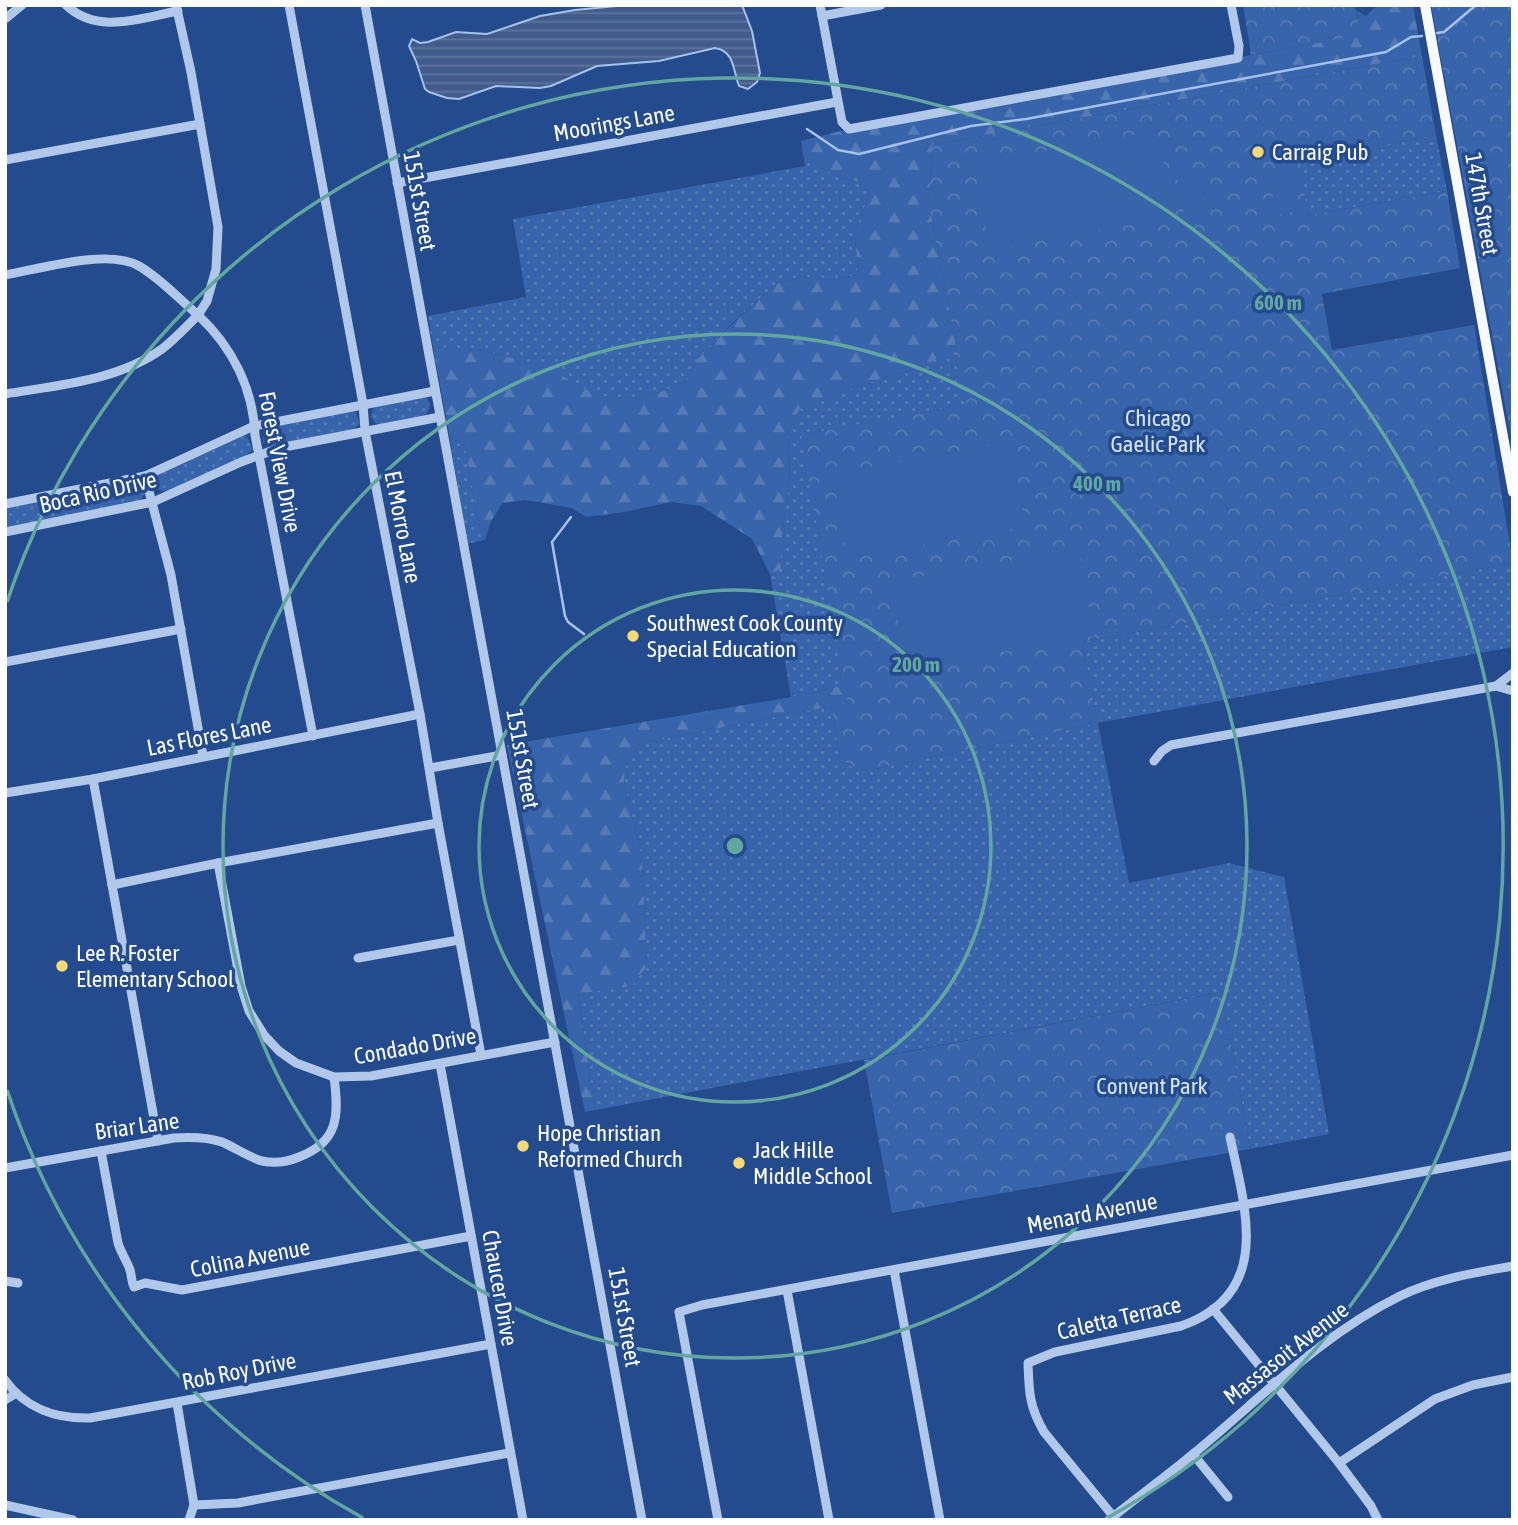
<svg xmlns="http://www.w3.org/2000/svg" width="1518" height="1525" viewBox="0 0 1518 1525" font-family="'Asap Condensed',sans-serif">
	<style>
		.grass { fill: url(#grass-dots) }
		.forest { fill: url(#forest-firs) }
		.park { fill: url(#park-crowns) }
		.garden { fill: #3764aa }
		.water { fill: url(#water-rules); stroke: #a6c2ec; stroke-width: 2 }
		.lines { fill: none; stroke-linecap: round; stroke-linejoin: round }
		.stream { stroke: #a6c2ec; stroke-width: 2.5 }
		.minor { stroke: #b2c8eb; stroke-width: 9 }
		.major { stroke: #f7f9fe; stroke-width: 10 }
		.ring { fill: none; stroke: #63a6a1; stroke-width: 3.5 }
		.poi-dot { fill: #f6d975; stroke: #234b8d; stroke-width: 2.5 }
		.labels { text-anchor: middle; stroke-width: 7; stroke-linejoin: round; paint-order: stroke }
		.street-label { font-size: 23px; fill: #fff; stroke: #234b8d }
		.poi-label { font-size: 23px; fill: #fff; stroke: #234b8d; text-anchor: start }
		.park-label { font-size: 23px; fill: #d7e4f8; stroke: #234b8d }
		.centre { fill: #63a6a1; stroke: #234b8d; stroke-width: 3.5 }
		.ring-label { font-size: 21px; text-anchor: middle; font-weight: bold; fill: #63a6a1; stroke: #234b8d; stroke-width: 7; stroke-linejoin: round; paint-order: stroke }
	</style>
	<defs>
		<pattern id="grass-dots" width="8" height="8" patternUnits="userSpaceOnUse" patternTransform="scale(1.75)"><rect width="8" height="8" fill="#3764aa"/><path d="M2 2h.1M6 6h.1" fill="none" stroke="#557bb7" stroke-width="1.8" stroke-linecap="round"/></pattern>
		<pattern id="forest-firs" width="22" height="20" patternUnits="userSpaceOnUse" patternTransform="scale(1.75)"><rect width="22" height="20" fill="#3764aa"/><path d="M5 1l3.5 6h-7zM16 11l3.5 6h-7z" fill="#557bb7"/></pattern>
		<pattern id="park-crowns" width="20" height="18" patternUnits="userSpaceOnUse" patternTransform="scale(1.75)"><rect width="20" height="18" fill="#3764aa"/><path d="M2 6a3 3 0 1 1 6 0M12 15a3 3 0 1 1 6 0" fill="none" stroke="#557bb7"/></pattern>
		<pattern id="water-rules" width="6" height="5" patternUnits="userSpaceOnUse" patternTransform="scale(1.75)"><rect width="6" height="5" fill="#415c8c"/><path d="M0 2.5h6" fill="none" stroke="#5e749d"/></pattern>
	</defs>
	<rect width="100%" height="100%" fill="#234b8d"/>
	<g class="grass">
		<polygon points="1436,135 1447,191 1308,215 1298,160"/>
		<path d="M803 154C822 168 837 180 861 182L870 194C867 204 856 223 855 231 854 245 859 259 857 275L832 280 804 277 777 283 730 325 699 359 686 381 664 391 632 398 598 396 574 383 513 358 483 350 433 347 428 316 526 297 513 219 805 166Z"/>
		<polygon points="956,345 968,404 802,435 845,685 791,697 770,574 781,569 781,544 790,474 788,433 799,410 827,397 880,379 925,366"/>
		<path d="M421 396 426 397C432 403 430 410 425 415L380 424 375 423 371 416 374 406Z"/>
		<polygon points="355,410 360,424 352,430 272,445 263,443 263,431 270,426"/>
		<polygon points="246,435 253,449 246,456 165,492 157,489 154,481 156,475"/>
		<polygon points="450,439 464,442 480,529 485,540 467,544"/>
		<polygon points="134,482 142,484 145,493 140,501 105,509 5,527 5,508"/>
		<polygon points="1513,563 1513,647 1098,723 1129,883 1229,863 1284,877 1329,1134 1250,1149 1222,992 595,1110 578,993 632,986 647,965 642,858 624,783 626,757 648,742 831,706 840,758 860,772 1098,723 1082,642"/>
	</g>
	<g class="forest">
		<path d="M1377 5H1413L1422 56 932 145 929 204 956 345 925 366 880 379 828 397 799 410 788 433 790 474 781 544V569L770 574 752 539 701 506 671 502 624 512 587 517 571 508 549 504 525 500 503 503 491 521 485 540 480 529 464 442 450 439 433 347 483 350 547 367 598 396 632 398 664 391 686 381 698 359 731 325 777 283 804 277 832 280 857 275C859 259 854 245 855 230 856 225 867 204 870 194L861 182C837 180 822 168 803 154L801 141 849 129 1360 35 1357 11 1366 16Z"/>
		<polygon points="845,685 847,703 648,742 626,757 624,783 642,858 647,966 632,986 578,994 595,1110 585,1112 507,745 791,697"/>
	</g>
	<g class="park">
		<polygon points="1243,5 1355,5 1361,35 1251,55"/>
		<polygon points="1431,5 1513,5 1513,448"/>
		<polygon points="1422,56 1436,135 1299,160 1308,215 1447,191 1460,268 1322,294 1332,350 1474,325 1513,563 1082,642 1098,723 860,772 840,758 831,706 847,702 801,435 967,404 929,204 932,145"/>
		<polygon points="1222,992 1250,1149 892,1213 864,1060"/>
	</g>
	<g class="garden">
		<polygon points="1157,131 1173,217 990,250 975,164"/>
		<polygon points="1187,165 1191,183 1201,181 1208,219 1186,223 1175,167"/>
		<polygon points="1291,166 1299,211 1276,215 1268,170"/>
		<polygon points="1010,442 1026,526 848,559 832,474"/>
		<polygon points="1079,549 1094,636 906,668 891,581"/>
	</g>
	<path class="water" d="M627 5H742L752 31 760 73 757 82 748 89 739 86C733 71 735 51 715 48L659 61 597 66 551 86 540 88 496 86 459 99 447 98 429 92 425 89 416 61 409 46 412 39 420 43 428 42 456 32 487 34 540 16 575 10Z"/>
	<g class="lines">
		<g class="stream">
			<polyline points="1437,33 1444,32 1476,5"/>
			<polyline points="807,129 838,150 859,154 971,126 1026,119 1386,52 1411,37 1422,36"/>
			<polyline points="571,517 552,542 565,616 568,622 584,634"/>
		</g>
		<g class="minor">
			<path d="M66 5C97 35 140 18 178 11"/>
			<path d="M176 5 191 72 218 227 216 269 207 301 198 315C232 347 253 388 255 435L313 736"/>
			<polyline points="289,5 363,404 365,431 420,714 438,823 481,1055"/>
			<polyline points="365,5 642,1520"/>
			<polyline points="820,5 842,122 849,129 1238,58 1239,46 1231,5"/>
			<polyline points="822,16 881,5"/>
			<polyline points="5,19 22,5"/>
			<polyline points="5,160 200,124"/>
			<polyline points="397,183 837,102"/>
			<path d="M5 275C40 269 108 248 139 266 160 278 179 299 198 315 186 327 175 339 162 349 117 381 58 385 5 394"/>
			<polyline points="145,476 171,575 203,756"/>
			<polyline points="5,504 145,476 254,426 435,391"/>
			<polyline points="5,532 153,502 241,462 279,448 440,417"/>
			<polyline points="5,662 181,629"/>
			<polyline points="1496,686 1513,673"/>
			<polyline points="1154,761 1162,751 1171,745 1496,686 1513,691"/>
			<polyline points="430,768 502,755"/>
			<polyline points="93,779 158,1141"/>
			<polyline points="5,793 93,779 420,714"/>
			<polyline points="218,863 241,986 249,1011 264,1035 279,1051 296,1063 334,1077 371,1076 555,1042"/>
			<polyline points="112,885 218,863 438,823"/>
			<polyline points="358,958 459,940"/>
			<polyline points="440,1064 523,1520"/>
			<path d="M101 1151 118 1243C121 1253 127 1261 130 1270 132 1277 131 1281 134 1287L145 1283 182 1290 471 1236"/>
			<path d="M5 1168 174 1138C190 1137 207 1137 222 1142 236 1148 248 1157 262 1161 275 1164 287 1162 299 1157 339 1142 339 1115 334 1077"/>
			<polyline points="894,1270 940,1520"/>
			<polyline points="5,1281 18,1283"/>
			<polyline points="787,1290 829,1520"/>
			<polyline points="1213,1309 1339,1463 1371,1506 1378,1520"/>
			<path d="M5 1380C25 1408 56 1419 90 1418L491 1344"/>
			<polyline points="5,1400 15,1394"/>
			<polyline points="177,1403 194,1505 189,1520"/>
			<polyline points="1193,1454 1228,1497"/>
			<polyline points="1339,1463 1435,1399 1473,1385 1513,1377"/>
			<polyline points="5,1505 73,1520"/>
			<polyline points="194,1505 238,1503 509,1453"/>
			<path d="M1113 1516 1044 1432C1029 1406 1029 1392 1028 1363L1055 1352 1181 1326C1274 1294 1245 1208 1230 1137"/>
			<polyline points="718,1520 679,1312 702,1305 1513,1155"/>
			<path d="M1109 1520C1137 1497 1166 1477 1193 1454 1260 1399 1321 1335 1400 1296 1435 1279 1474 1273 1513 1266"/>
		</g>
		<polyline class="major" points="1425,5 1513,492"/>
	</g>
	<g class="ring">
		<circle cx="735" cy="846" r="256"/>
		<circle cx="735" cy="846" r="512"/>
		<path d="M363 1518A768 768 0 0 1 7 1090M7 602A768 768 0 1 1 1107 1518"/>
	</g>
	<g class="poi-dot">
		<circle cx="1258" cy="152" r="7"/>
		<circle cx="633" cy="636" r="7"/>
		<circle cx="62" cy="966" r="7"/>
		<circle cx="523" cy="1146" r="7"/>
		<circle cx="739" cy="1163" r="7"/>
	</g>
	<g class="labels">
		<g class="street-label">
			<text transform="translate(614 123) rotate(-10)" y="8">Moorings Lane</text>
			<text transform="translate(420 201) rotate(80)" y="8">151st Street</text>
			<text transform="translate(1482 204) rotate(80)" y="8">147th Street</text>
			<text transform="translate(280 462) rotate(79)" y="8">Forest View Drive</text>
			<text transform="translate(98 492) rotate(-13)" y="8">Boca Rio Drive</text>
			<text transform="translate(403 527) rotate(79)" y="8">El Morro Lane</text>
			<text transform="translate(209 736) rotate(-11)" y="8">Las Flores Lane</text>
			<text transform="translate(523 759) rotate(80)" y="8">151st Street</text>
			<text transform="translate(415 1046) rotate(-10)" y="8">Condado Drive</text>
			<text transform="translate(137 1126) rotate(-8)" y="8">Briar Lane</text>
			<text transform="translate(1092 1213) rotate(-11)" y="8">Menard Avenue</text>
			<text transform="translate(250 1258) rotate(-11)" y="8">Colina Avenue</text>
			<text transform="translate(500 1288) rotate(80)" y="8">Chaucer Drive</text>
			<text transform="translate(625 1317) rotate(80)" y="8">151st Street</text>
			<text transform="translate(1119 1318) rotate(-13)" y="8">Caletta Terrace</text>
			<text transform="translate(1286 1353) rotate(-38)" y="8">Massasoit Avenue</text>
			<text transform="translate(239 1371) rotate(-11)" y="8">Rob Roy Drive</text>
		</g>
		<g class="poi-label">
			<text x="1272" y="160">Carraig Pub</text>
			<text x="647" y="631">Southwest Cook County<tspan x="647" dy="26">Special Education</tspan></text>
			<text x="76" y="961">Lee R. Foster<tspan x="76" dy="26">Elementary School</tspan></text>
			<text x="537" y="1141">Hope Christian<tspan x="537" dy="26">Reformed Church</tspan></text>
			<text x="753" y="1158">Jack Hille<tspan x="753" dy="26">Middle School</tspan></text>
		</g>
		<g class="park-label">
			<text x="1158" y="426">Chicago<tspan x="1158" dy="26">Gaelic Park</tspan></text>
			<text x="1152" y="1094">Convent Park</text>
		</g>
	</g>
	<circle cx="735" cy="846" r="10" class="centre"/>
	<g class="ring-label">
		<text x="1278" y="310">600 m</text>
		<text x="1097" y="491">400 m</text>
		<text x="916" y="672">200 m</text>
	</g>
	<rect width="1518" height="1525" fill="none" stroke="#ffffff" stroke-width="14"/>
</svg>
